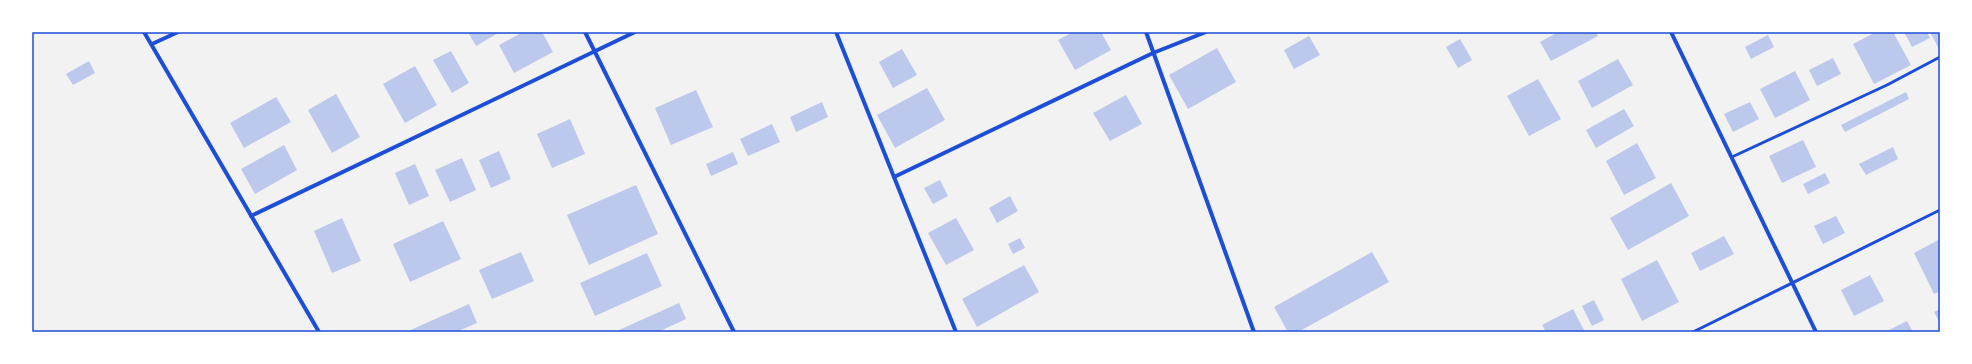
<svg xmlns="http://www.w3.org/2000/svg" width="1972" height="364" viewBox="0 0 1972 364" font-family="'Varela Round',sans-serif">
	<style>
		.building { fill: #bdc9ec }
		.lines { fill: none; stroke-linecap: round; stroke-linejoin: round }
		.service { stroke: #1d4ed8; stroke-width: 3 }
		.minor { stroke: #1d4ed8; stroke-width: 4 }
		.neatline { fill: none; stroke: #1d4ed8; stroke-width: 1.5 }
	</style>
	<rect width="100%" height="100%" fill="#f2f2f2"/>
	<g class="building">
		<polygon points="468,32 500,32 476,46"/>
		<polygon points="523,32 542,32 553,52 514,73 499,45"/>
		<polygon points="1073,32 1101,32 1111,50 1075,70 1058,40"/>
		<polygon points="1558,32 1596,32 1598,36 1551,61 1540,42"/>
		<polygon points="1876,32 1893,32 1911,65 1874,84 1853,44"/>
		<polygon points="1904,32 1927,32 1930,38 1912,47"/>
		<polygon points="1930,32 1940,32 1940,51"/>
		<polygon points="1768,35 1774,47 1751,59 1745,47"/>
		<polygon points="1309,36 1320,55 1294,69 1284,50"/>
		<polygon points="1460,39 1472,60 1458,68 1446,47"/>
		<polygon points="1217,48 1236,82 1188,109 1169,75"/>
		<polygon points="902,49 917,75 893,88 879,62"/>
		<polygon points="451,51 469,83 452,93 433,60"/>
		<polygon points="1833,58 1841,74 1817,86 1809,70"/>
		<polygon points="1618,59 1633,85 1592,108 1578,81"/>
		<polygon points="89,61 95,73 73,85 66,74"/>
		<polygon points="415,66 437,105 405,123 383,84"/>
		<polygon points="1795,71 1810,100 1775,118 1760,89"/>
		<polygon points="1538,79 1561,119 1529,136 1507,96"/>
		<polygon points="927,88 945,120 895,148 877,115"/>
		<polygon points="696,90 713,127 671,145 655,108"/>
		<polygon points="1906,92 1909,99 1845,132 1841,125"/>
		<polygon points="336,94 360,137 332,153 308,110"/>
		<polygon points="1126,95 1142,124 1110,141 1093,113"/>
		<polygon points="276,97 291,122 244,148 230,123"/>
		<polygon points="822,102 828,117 796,132 790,117"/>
		<polygon points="1750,102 1759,119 1733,132 1724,114"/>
		<polygon points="1624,109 1634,126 1596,148 1586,130"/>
		<polygon points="570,119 585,154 552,168 537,134"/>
		<polygon points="772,124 780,142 748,156 740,139"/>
		<polygon points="1803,140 1816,167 1782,183 1769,156"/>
		<polygon points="1637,143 1656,178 1624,195 1606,161"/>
		<polygon points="284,145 297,170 255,194 241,169"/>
		<polygon points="1893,147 1898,159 1866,175 1859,164"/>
		<polygon points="499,151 511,179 491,188 479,160"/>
		<polygon points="733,152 738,164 711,176 706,164"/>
		<polygon points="462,158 476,190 450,202 435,170"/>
		<polygon points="415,164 429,196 409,205 395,173"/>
		<polygon points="1825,173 1830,183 1808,194 1803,184"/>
		<polygon points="940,180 948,196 933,204 924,188"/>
		<polygon points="1671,183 1689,216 1628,250 1610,218"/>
		<polygon points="636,185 658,234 589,265 567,215"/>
		<polygon points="1010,196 1018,211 997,223 989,208"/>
		<polygon points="1836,216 1845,233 1823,244 1814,226"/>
		<polygon points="342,218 361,261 332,273 314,231"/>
		<polygon points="956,218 974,250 946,265 928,233"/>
		<polygon points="443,221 461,259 410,282 393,244"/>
		<polygon points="1724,236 1734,254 1700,271 1691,253"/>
		<polygon points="1020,238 1025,248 1013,254 1008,244"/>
		<polygon points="1940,239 1940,291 1934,294 1914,253"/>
		<polygon points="521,252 534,281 492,299 479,270"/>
		<polygon points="1372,252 1389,282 1298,332 1288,332 1274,307"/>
		<polygon points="647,253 662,286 595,316 580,283"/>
		<polygon points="1657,260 1679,302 1642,321 1621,279"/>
		<polygon points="1024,265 1039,292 977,327 962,299"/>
		<polygon points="1870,275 1884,301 1854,316 1841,290"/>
		<polygon points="1594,300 1604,320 1592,326 1582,306"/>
		<polygon points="679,303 686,319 658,332 619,332 619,330"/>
		<polygon points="469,304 477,323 456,332 406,332"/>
		<polygon points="1573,309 1585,332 1546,332 1542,325"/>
		<polygon points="1940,309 1940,323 1934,312"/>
		<polygon points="1907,321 1913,332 1885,332"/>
	</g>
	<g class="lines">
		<g class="service">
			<polyline points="1732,157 1887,85 1940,57"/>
			<polyline points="1693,332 1940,210"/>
		</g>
		<g class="minor">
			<polyline points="144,32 319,332"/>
			<polyline points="585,32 734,332"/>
			<polyline points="836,32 956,332"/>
			<polyline points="1146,32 1254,332"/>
			<polyline points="1671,32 1816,332"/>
			<polyline points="152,44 178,32"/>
			<polyline points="894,177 1153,53 1206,32"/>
			<polyline points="251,216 635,32"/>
		</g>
	</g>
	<rect width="1972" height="364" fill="none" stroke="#ffffff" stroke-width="66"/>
	<rect x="33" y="33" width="1906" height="298" class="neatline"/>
</svg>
